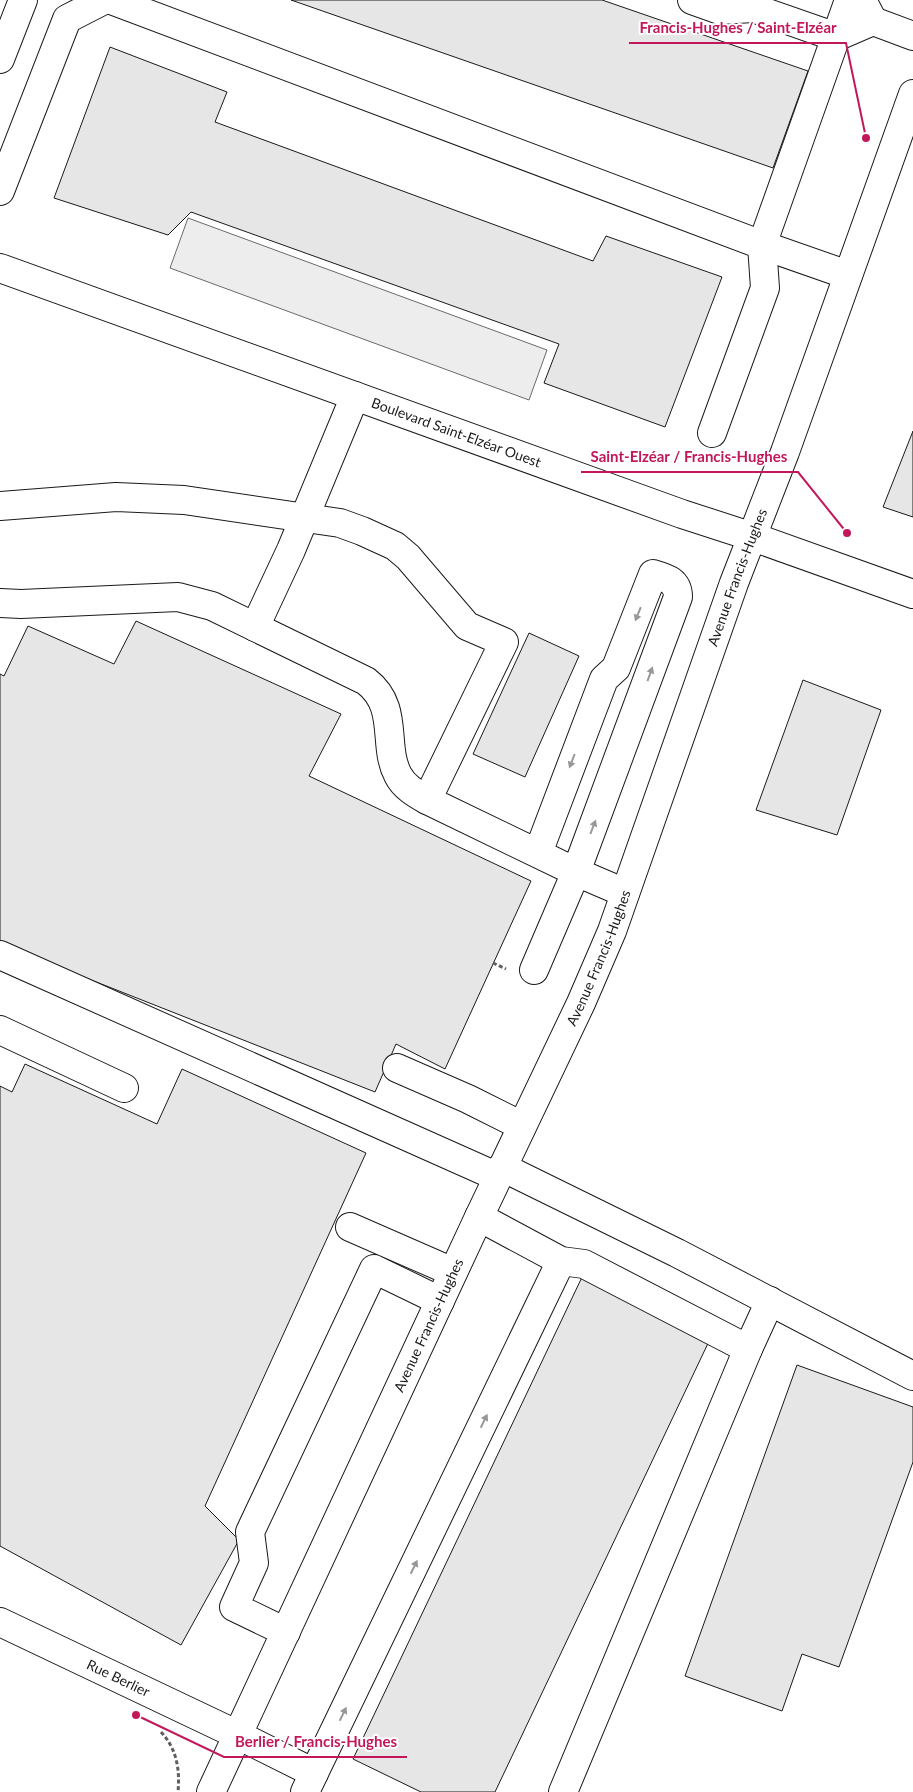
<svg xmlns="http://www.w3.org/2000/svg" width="913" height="1792" viewBox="0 0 913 1792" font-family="Lato,sans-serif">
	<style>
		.parking { fill: #ededed; stroke: #6a6a6a }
		.building { fill: #e6e6e6; stroke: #1a1a1a }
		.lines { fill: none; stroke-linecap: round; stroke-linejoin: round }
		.minor-casing { stroke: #1a1a1a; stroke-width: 30 }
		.path { stroke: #5f5f5f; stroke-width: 3; stroke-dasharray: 4 2.5; stroke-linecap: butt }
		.minor { stroke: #fff; stroke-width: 28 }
		.oneway { fill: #989898 }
		.labels { text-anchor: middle; stroke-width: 4; stroke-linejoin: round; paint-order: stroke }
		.street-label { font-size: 14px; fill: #1a1a1a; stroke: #fff }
		.leader { fill: none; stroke: #c2185b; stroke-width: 2 }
		.callout-dot { fill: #c2185b; stroke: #fff; stroke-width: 2 }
		.callout-label { font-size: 15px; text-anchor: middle; font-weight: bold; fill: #c2185b; stroke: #fff; stroke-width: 4; stroke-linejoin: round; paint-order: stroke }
	</style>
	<rect width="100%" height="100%" fill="#fff"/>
	<polygon class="parking" points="188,218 547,350 529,400 170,268"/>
	<g class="building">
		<polygon points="291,0 602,0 808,71 773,168"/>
		<polygon points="110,47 227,92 215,122 593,261 606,236 722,277 665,427 544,383 559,344 191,212 168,235 54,198"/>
		<polygon points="913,431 913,517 883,507"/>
		<polygon points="136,621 341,714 309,776 531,881 445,1069 396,1044 375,1092 0,944 0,674 4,676 28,626 114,664"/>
		<polygon points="529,633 579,656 525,777 473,754"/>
		<polygon points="803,680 881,710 837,835 756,810"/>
		<polygon points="25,1064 157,1124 182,1069 366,1153 205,1506 239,1540 181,1645 0,1546 0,1086 12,1092"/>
		<polygon points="583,1275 711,1337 495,1792 421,1792 353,1759"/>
		<polygon points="797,1365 913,1407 913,1462 839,1667 802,1654 782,1711 685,1676"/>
	</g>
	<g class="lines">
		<g class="minor-casing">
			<g id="minor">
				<polyline points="111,0 762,245 765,288 712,433"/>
				<polyline points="692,0 720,10 753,8 836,37 873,21 862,0"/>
				<polyline points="873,21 913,36"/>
				<polyline points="0,59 23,0"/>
				<polyline points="0,191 67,19 104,0"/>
				<path id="s1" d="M0 268 682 514 753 537 913 594"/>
				<polyline points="848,275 762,245 849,0"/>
				<path d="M0 506 116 497 184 500 340 523 362 531 395 546 408 557 467 626 504 642 427 800 576 872 678 597C678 581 667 578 653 574L616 668 604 679 538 853"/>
				<path d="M0 603 21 604 178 597 212 606 366 681C400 707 382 745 398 775 404 787 416 794 427 800"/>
				<polyline points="255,627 291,550 355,396"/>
				<polyline points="0,955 498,1177"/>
				<polyline points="534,970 576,872 625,893"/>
				<polyline points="0,1030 124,1088"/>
				<polyline points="397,1068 468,1099 522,1126"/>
				<polyline points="502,1167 677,1253 913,1376"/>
				<polyline points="479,1217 561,1261 584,1264 748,1349 770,1301"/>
				<polyline points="350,1227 453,1272"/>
				<path id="s2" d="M0 1622 238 1735 314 1773 305 1792"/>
				<polyline points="286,1632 234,1607 254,1563 250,1532 374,1269 440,1301"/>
				<polyline points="314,1773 561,1261"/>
				<path id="s3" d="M211 1792 479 1217 581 1003 612 931 734 583 785 452 913 94"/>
				<polyline points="563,1792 748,1349"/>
			</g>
		</g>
		<g class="path">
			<polyline points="493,963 506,969"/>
			<path d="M161 1732C177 1749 180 1770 178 1792"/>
		</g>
		<use href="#minor" class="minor"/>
	</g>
	<defs><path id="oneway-solid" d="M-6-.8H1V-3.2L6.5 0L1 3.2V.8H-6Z" transform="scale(1.25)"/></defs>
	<g class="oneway">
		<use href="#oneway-solid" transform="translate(638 614) rotate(112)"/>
		<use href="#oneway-solid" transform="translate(650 674) rotate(-70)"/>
		<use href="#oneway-solid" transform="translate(572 761) rotate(111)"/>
		<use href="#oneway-solid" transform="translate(593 827) rotate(-69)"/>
		<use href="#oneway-solid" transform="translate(484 1421) rotate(-64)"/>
		<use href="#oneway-solid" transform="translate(414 1567) rotate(-64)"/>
		<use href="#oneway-solid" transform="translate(343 1714) rotate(-64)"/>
	</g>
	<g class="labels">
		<g class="street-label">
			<text dy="5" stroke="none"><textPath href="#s1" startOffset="485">Boulevard Saint-Elzéar Ouest</textPath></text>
			<text dy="5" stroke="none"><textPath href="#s3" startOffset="1325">Avenue Francis-Hughes</textPath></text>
			<text dy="5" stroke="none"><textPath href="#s3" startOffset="920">Avenue Francis-Hughes</textPath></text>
			<text dy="5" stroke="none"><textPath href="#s3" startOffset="515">Avenue Francis-Hughes</textPath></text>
			<text dy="5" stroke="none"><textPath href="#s2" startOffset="131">Rue Berlier</textPath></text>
		</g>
	</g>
	<path class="leader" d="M866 138L846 43H629M847 533L798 472H581M136 1715L224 1757H407"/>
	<g class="callout-dot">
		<circle cx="866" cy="138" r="5"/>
		<circle cx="847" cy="533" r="5"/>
		<circle cx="136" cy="1715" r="5"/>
	</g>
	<g class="callout-label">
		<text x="738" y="33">Francis-Hughes / Saint-Elzéar</text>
		<text x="689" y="462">Saint-Elzéar / Francis-Hughes</text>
		<text x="316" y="1747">Berlier / Francis-Hughes</text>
	</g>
</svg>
